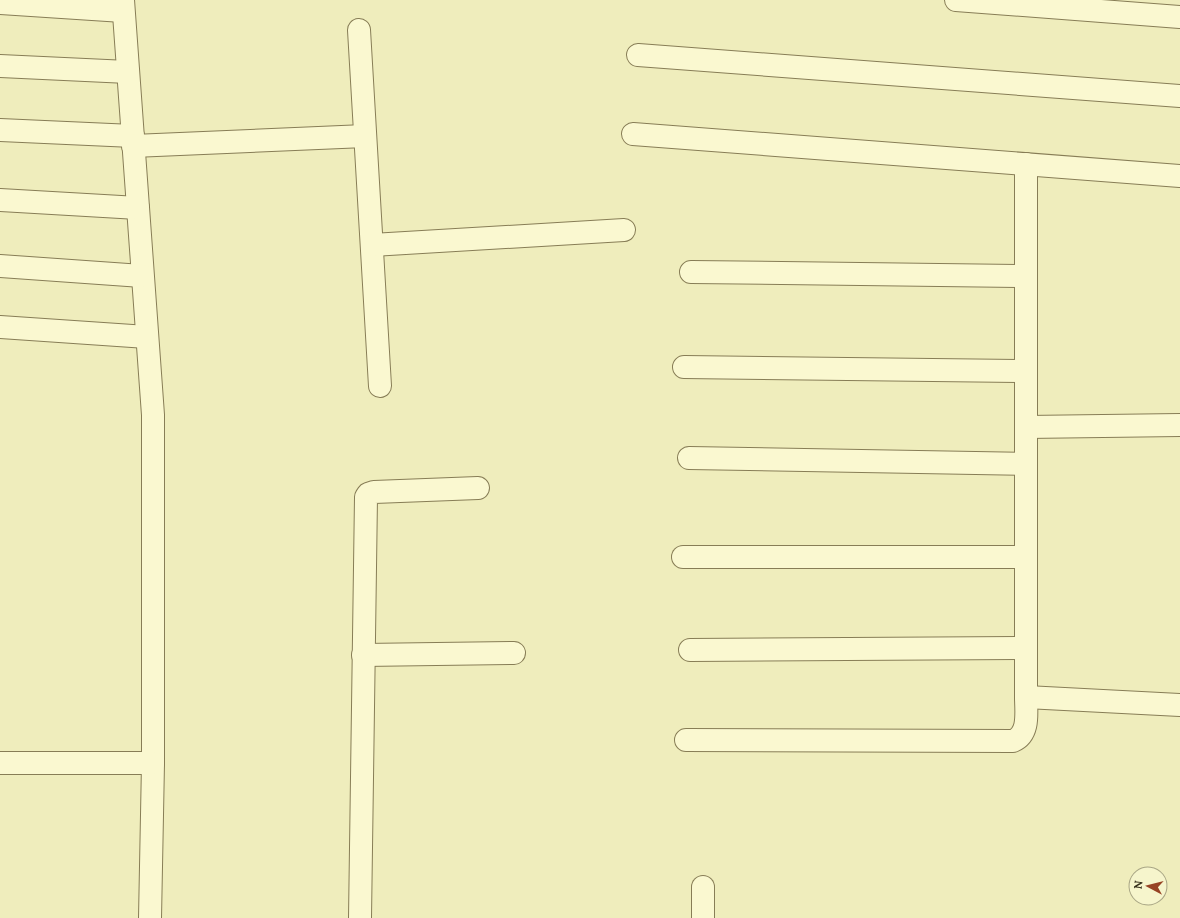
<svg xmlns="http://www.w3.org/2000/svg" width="1180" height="918" viewBox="0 0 1180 918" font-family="Lora,serif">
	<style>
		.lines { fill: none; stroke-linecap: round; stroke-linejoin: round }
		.minor-casing { stroke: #877d56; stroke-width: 24 }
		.minor { stroke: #faf8d0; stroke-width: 22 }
	</style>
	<rect width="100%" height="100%" fill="#efedbc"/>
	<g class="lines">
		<g class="minor-casing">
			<g id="minor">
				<polyline points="123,0 153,415 153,763 150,918"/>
				<polyline points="956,0 1180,17"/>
				<polyline points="0,3 123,11"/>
				<polyline points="359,30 380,386"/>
				<polyline points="638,55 1180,96"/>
				<polyline points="0,66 128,72"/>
				<polyline points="0,130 133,136"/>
				<polyline points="633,134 1180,176"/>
				<polyline points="133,146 365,136"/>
				<polyline points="0,200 138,208"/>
				<polyline points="372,245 624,230"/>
				<polyline points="0,266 142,276"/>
				<polyline points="691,272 1026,276"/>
				<polyline points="0,327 147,337"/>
				<polyline points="684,367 1026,371"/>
				<polyline points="1026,427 1180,425"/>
				<polyline points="689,458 1026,464"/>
				<polyline points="683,557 1026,557"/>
				<polyline points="690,650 1026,648"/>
				<polyline points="363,655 514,653"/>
				<polyline points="1026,697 1180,705"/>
				<path d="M686 740 1013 741C1030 734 1026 712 1026 697V164"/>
				<polyline points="0,763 153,763"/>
				<polyline points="703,887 703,918"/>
				<polyline points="360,918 366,497 368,494 374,492 478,488"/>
			</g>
		</g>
		<use href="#minor" class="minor"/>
	</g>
	<g transform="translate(1148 886) rotate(277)"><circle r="19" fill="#f6f5cc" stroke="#a9a685"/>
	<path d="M0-3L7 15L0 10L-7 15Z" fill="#974324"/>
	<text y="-6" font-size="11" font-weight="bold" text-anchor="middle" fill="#352f1b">N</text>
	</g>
</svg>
